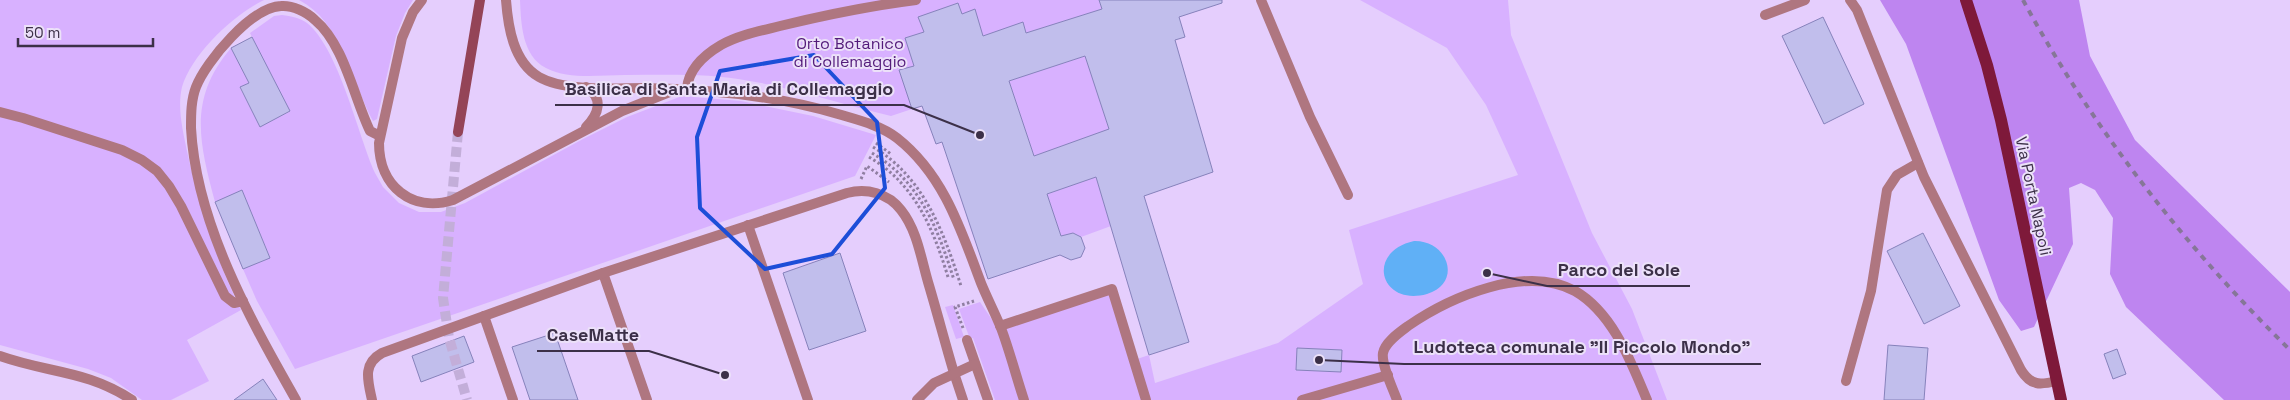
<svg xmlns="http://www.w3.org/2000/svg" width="2290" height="400" viewBox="0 0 2290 400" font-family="'Space Grotesk',sans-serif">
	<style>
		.green { fill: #d8b1ff }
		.forest { fill: #be85f0 }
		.water { fill: #60b0f6 }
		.building { fill: #c1beec; stroke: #8682bb; fill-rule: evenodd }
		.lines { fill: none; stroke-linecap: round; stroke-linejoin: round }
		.secondary-tunnel { stroke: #c3aed9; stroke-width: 10; stroke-dasharray: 10 5; stroke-linecap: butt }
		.path { stroke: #8f7ea1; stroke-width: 3; stroke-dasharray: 2.5 2.5; stroke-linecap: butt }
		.lane { stroke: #af7680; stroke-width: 10 }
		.street { stroke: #af7680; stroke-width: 10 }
		.secondary { stroke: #944457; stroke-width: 10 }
		.primary { stroke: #7e193a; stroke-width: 12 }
		.rail { stroke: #867698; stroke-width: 4; stroke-dasharray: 6 6; stroke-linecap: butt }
		.marked { fill: none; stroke: #1d4ed8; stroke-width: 4; stroke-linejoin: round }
		.labels { text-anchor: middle; stroke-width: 4; stroke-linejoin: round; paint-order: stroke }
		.park-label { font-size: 16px; fill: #531b7a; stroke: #ece1f9 }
		.street-label { font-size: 16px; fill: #3c3048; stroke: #ece1f9 }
		.leader { fill: none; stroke: #3c3048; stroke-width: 2 }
		.callout-dot { fill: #3c3048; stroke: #ece1f9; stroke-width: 2 }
		.callout-label { font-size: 18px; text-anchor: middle; font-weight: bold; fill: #3c3048; stroke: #ece1f9; stroke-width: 4; stroke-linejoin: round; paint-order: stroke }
	</style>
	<rect width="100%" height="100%" fill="#e5cefd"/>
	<g class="green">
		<path d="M0 0H264C233 15 192 54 182 87 177 108 183 131 187 151 199 206 216 259 241 310L187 340 209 381 171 400H142L111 378 88 369 0 345Z"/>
		<path d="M299 0H413L405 13 396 36 377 119 373 121C352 82 341 21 299 0Z"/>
		<path d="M520 0H1099L1102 9 1026 33 1023 23 983 36 975 10 962 14 958 3 919 17 924 32 905 38 914 66 900 71 912 109 891 116C844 105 797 89 750 81 709 73 667 75 625 75 600 75 569 80 546 68 522 56 521 23 520 0Z"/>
		<polygon points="1360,0 1508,0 1511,35 1592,233 1632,309 1667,400 1149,400 1137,359 1149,355 1155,383 1278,343 1363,284 1349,230 1518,175 1486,105 1447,48"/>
		<path d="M282 15C291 16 300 18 307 23 339 49 358 135 375 173L383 187 399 203 419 212H441L465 203 583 139 627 117 682 96 741 101 813 116 876 135 855 176 295 369 257 301 243 269 270 257 242 191 215 202C199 141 188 99 231 48L249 83 240 88 260 126 289 112 250 33 274 16Z"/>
		<polygon points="1085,56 1109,129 1034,156 1009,81"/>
		<polygon points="1096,177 1111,226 1081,237 1073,233 1061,236 1047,194"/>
		<polygon points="1110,293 1143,400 1028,400 1004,329"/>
		<polygon points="980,302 997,327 1021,400 995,400 973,338 970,339 959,309"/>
		<polygon points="953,305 964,337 956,339 945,307"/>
	</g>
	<polygon class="forest" points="1880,0 2079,0 2090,56 2135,140 2290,292 2290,400 2224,400 2126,307 2110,274 2113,218 2095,190 2081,183 2069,188 2073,244 2034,327 2021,331 1999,300 1906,44"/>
	<path class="water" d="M1414 241C1448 240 1463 283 1427 294 1380 307 1365 252 1414 241Z"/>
	<g class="building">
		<path d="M1099 0H1222V3L1179 17 1185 37 1175 40 1213 172 1144 196 1189 342 1149 355 1096 177 1047 194 1061 236 1073 233 1081 237 1085 248 1081 257 1071 260 1060 255 988 279 942 142 936 144 922 106 912 109 899 70 914 66 905 38 924 32 918 17 958 3 962 14 975 9 983 36 1023 22 1026 33 1102 9ZM1085 56 1109 129 1034 156 1009 81Z"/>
		<polygon points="1823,17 1864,104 1824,124 1782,36"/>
		<polygon points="252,37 290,111 260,127 240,87 249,83 231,48"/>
		<polygon points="242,190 270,258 243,269 215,202"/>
		<polygon points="1923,233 1960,306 1924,324 1887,251"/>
		<polygon points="840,253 866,331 809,350 783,273"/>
		<polygon points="555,333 578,400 530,400 512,347"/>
		<polygon points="464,336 474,362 421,382 412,356"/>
		<polygon points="1888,345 1928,348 1924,400 1884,400"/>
		<polygon points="1297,348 1342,350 1341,372 1296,370"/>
		<polygon points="2117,349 2126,374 2113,379 2104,354"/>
		<polygon points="263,379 277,400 234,400"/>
	</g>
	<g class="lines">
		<polyline class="secondary-tunnel" points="458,132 443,298 449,338 467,400"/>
		<g class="path">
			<polyline points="876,143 891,154"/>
			<path d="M873 147C924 177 944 233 961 286"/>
			<path d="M872 153C920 181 938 229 954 280"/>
			<path d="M869 157C915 184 933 228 948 277"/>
			<polyline points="861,179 867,166 889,182"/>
			<polyline points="963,328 955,307 974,301"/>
		</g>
		<g class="lane">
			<polyline points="1261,0 1310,117 1348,195"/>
			<path d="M1850 0 1857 10 1924 177 2021 370C2031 386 2040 385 2057 381"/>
			<polyline points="1765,15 1805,0"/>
			<path d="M687 88C689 68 704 55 721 45 739 35 760 31 780 26 825 15 869 6 916 0"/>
			<polyline points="0,112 23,118 122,150 142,160 157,171 169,186 181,206 225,296 234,303 243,301"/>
			<polyline points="748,225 808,400"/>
			<polyline points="603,273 647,400"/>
			<polyline points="484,316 513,400"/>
			<path d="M0 356C47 373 87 370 132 400"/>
			<polyline points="1846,381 1871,291 1887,190 1897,175 1918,163"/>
			<path d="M372 400C368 381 362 364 382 353L603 273 847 193C867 188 888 193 901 210 917 230 921 258 928 282 937 312 945 343 954 373"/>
		</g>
		<g class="street">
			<path d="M422 0 413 12 402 38 379 143C379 186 412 213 453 200L622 111 672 91"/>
			<path d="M506 0C508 26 513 62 539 77 565 92 614 88 644 88 710 89 774 95 838 114 858 120 880 125 897 138 944 175 961 230 981 283 987 298 995 313 1001 328 1010 352 1016 376 1024 400"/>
			<path d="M586 87C604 98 599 114 586 127"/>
			<polyline points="1000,326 1112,289 1146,400"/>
			<polyline points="967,340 988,400"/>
			<polyline points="954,373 963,400"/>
			<path d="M296 400C250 319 196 223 191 128 191 114 191 100 196 87 206 61 252 7 281 6 292 5 307 12 315 20 344 44 354 98 370 131L380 136"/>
			<polyline points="917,400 934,383 975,364"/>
			<polyline points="1302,400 1388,375"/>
			<path d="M1397 400C1393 389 1381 364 1383 353 1385 342 1400 332 1408 326 1450 297 1526 264 1575 291 1613 313 1631 362 1647 400"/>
		</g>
		<polyline class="secondary" points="458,132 480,0"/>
		<polyline class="primary" points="1966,0 1987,65 2001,120 2061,400"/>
		<path class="rail" d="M2023 0C2093 129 2186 248 2290 350"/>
	</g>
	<path class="marked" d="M814 55 877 122 885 188 832 254 765 269 700 208 697 137 720 71Z"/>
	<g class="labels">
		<g class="park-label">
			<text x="850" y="49">Orto Botanico<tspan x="850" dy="18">di Collemaggio</tspan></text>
		</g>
		<g class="street-label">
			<text transform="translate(2034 196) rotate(78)" y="6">Via Porta Napoli</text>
		</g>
	</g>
	<path class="leader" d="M980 135L904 105H555M1487 273L1547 286H1690M725 375L649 351H537M1319 360L1404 364H1761"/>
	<g class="callout-dot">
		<circle cx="980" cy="135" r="5"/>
		<circle cx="1487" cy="273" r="5"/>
		<circle cx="725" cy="375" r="5"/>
		<circle cx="1319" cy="360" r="5"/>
	</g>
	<g class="callout-label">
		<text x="729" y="95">Basilica di Santa Maria di Collemaggio</text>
		<text x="1619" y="276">Parco del Sole</text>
		<text x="593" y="341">CaseMatte</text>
		<text x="1582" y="353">Ludoteca comunale "Il Piccolo Mondo"</text>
	</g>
	<path d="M18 38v8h135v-8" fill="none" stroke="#3c3048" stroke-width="2.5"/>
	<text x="25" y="38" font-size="15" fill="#3c3048" stroke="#ece1f9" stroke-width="4" paint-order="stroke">50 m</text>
</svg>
